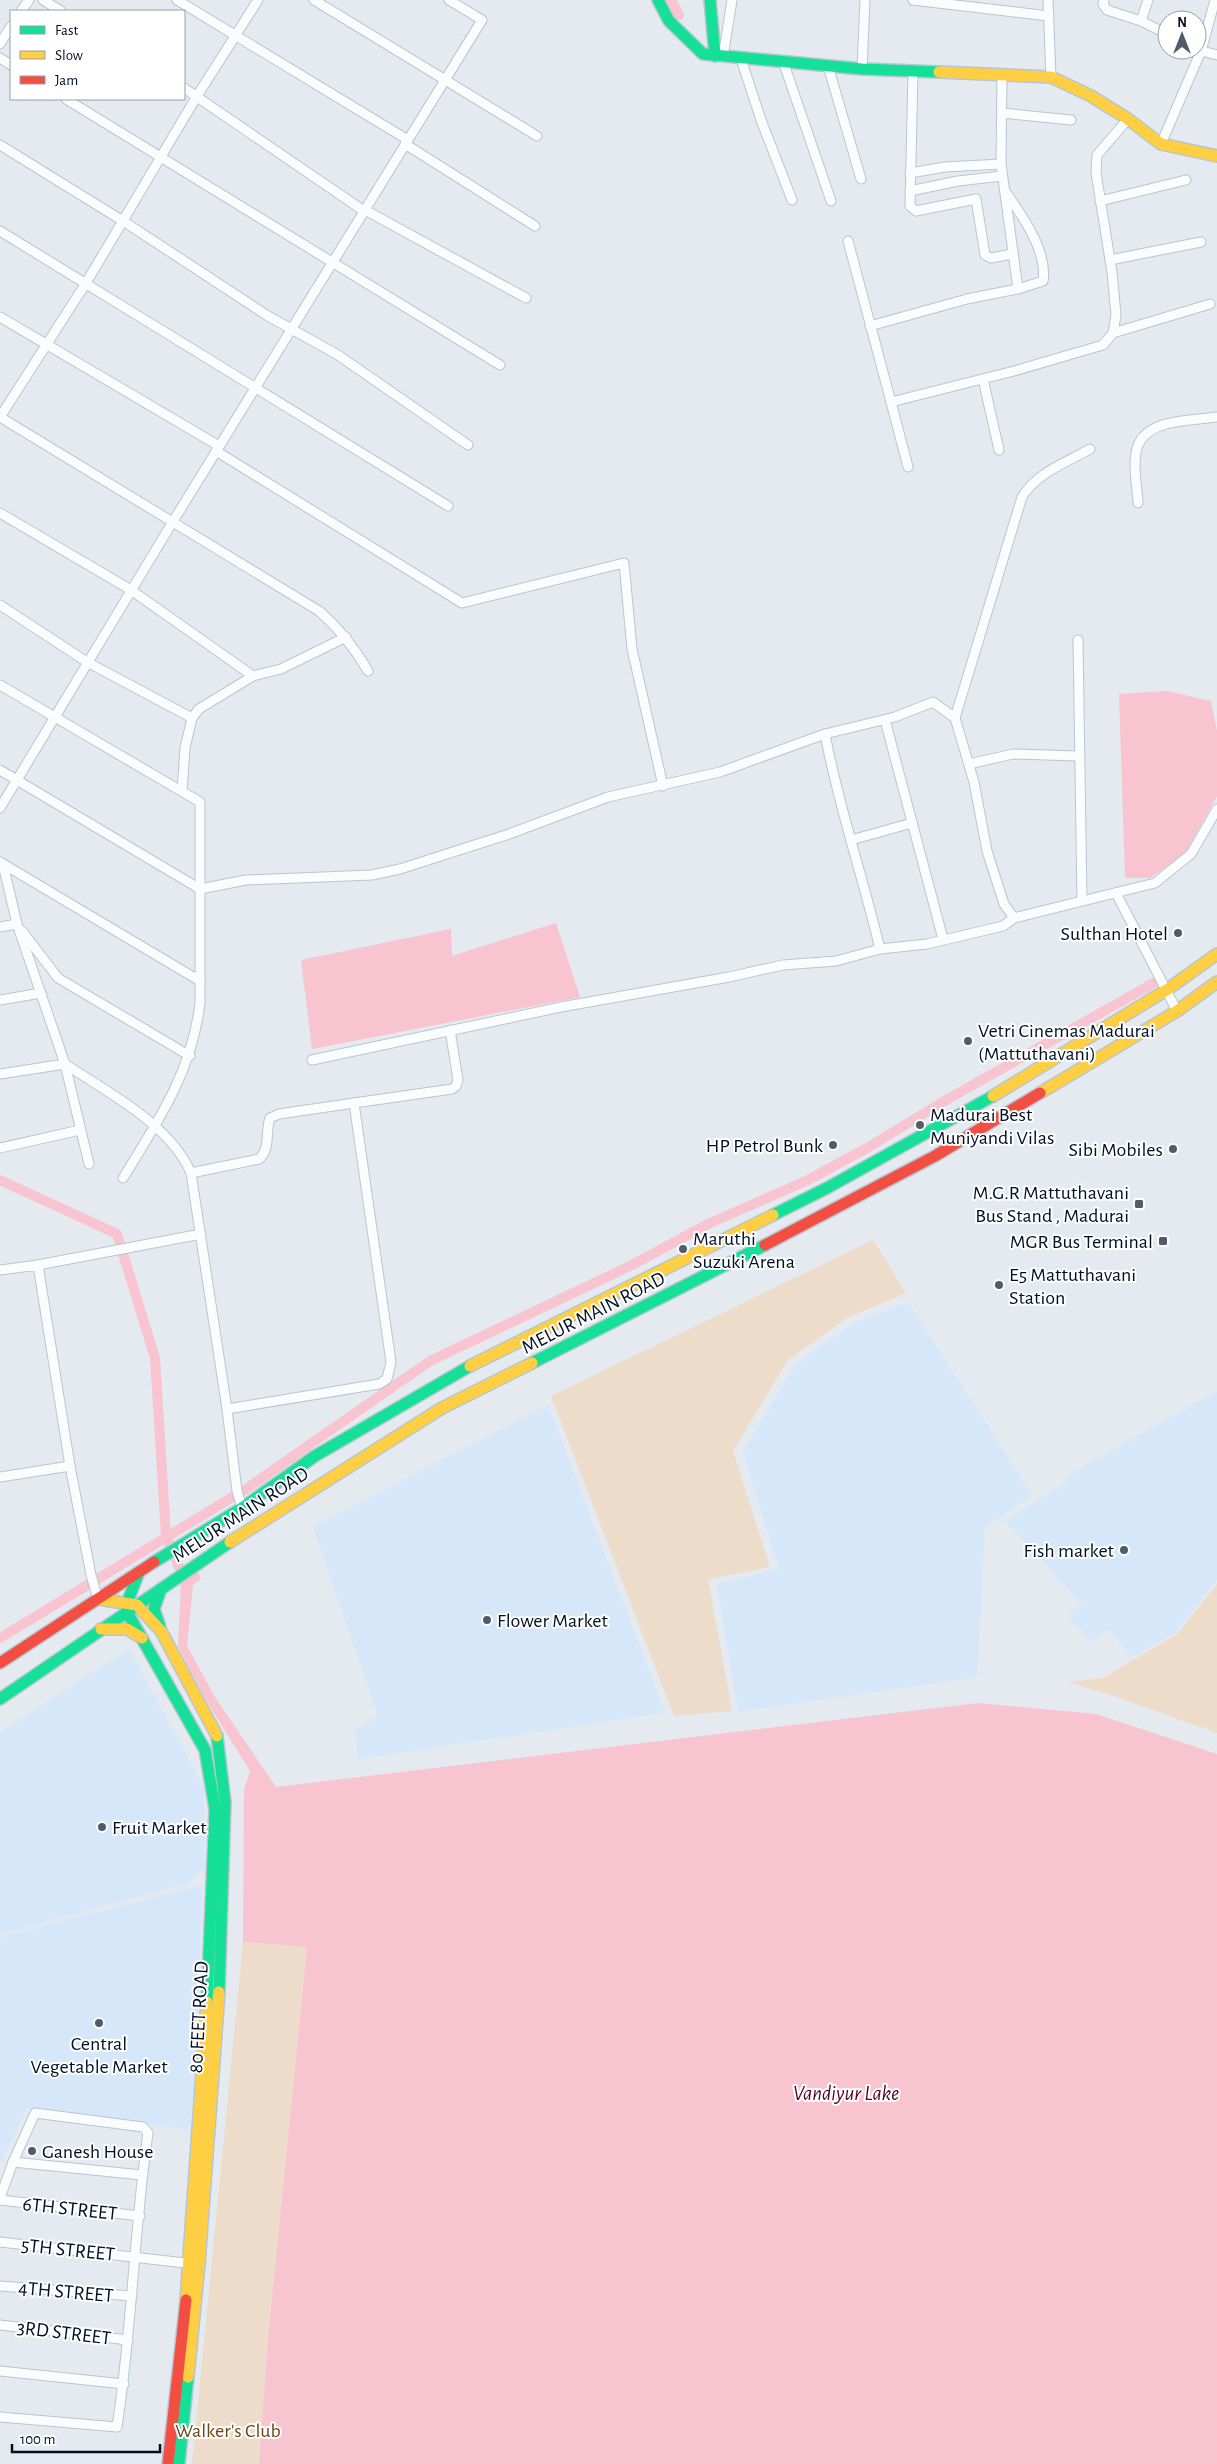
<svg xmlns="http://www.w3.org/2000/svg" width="1217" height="2464" viewBox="0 0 1217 2464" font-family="'Alegreya Sans',sans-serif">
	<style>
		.built { fill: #d5e7f8 }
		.green { fill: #eedccb }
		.water { fill: #f7c4d0 }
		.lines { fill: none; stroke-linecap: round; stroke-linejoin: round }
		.canal { stroke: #f7c4d0; stroke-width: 10 }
		.street-casing { stroke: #b7c6d3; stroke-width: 11 }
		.fast-casing { stroke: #b7c6d3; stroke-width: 14 }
		.slow-casing { stroke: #b7c6d3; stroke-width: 14 }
		.jam-casing { stroke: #b7c6d3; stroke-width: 14 }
		.street { stroke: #fbfcfd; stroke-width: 9 }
		.fast { stroke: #16e098; stroke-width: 11 }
		.slow { stroke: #ffcf43; stroke-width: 11 }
		.jam { stroke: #f24e42; stroke-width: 11 }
		.poi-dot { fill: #505c6b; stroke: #fff; stroke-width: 2 }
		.labels { text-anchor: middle; stroke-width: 4; stroke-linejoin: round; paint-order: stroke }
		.poi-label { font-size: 20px; fill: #001024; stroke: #fff; text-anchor: start }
		.street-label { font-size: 20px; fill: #001024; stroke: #fff }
		.park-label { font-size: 20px; fill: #6f4512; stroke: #fff }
		.water-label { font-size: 21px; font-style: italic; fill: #570423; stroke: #fff }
	</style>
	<rect width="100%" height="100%" fill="#e4eaf0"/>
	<g class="built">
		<polygon points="908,1302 1032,1495 985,1527 977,1677 738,1712 717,1584 779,1569 743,1452 795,1365 854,1323"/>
		<polygon points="1217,1391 1217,1579 1176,1632 1132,1657 1107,1629 1090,1641 1068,1616 1081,1603 1005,1521 1066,1483 1069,1475"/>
		<polygon points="548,1405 665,1713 358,1759 355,1730 378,1716 313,1527"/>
		<polygon points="129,1649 204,1788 205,1867 187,1884 0,1934 0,1733"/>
		<polygon points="202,1885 195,2131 27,2108 0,2164 0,1937"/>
	</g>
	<g class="green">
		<polygon points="873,1240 906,1293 847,1318 788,1360 733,1451 770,1567 708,1579 732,1711 674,1716 551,1396"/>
		<polygon points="1217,1584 1217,1733 1108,1694 1066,1682 1103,1678 1177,1634"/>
		<polygon points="243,1942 307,1947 268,2338 259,2464 192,2464"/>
	</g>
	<g class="water">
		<polygon points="1167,691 1211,701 1217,731 1217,796 1185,853 1150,878 1125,878 1119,694"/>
		<polygon points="556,923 580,997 312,1049 301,960 451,929 452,956"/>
		<polygon points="198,1572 201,1579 193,1585 187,1646 215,1697 276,1787 978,1703 1096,1714 1217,1754 1217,2464 259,2464 268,2338 307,1947 243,1942 244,1790 250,1771 207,1702 178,1647 181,1583"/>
	</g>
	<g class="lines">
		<g class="canal">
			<polyline points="671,0 679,15"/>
			<polyline points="0,1180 117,1234 155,1358 166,1536 184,1579"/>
			<polyline points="0,1638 246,1489 430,1361 632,1265 708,1224 808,1180 869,1147 941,1103 1159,980"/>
		</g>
		<g class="street-casing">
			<g id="street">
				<polyline points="43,0 61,11"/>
				<polyline points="177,0 408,140"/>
				<polyline points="314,0 537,136"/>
				<polyline points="913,0 1049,16"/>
				<polyline points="1048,0 1051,77"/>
				<polyline points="1104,0 1103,4 1107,10 1141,21 1167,34"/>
				<polyline points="21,11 29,0"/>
				<polyline points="1141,21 1148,0"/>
				<polyline points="0,44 11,26"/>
				<polyline points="1198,50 1217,55"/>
				<polyline points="723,57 732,0"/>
				<polyline points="0,58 11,65"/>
				<polyline points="741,59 761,120 792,200"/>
				<polyline points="784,64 831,201"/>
				<polyline points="828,66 861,179"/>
				<polyline points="862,69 865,0"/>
				<polyline points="913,71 910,206 916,211 976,199 985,255 991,258 1012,254"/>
				<polyline points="184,88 364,211"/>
				<polyline points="66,99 500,365"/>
				<polyline points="1002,113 1071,120"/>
				<polyline points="405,144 535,226"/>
				<polyline points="1161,144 1201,51 1215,0"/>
				<polyline points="0,145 123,221 268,316 338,355 468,445"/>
				<polyline points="910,173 945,167 1001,164"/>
				<polyline points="910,191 958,181 1002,176"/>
				<path d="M1005 191C1021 214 1048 251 1043 281L1018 289"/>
				<polyline points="1100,201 1186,180"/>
				<polyline points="365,210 526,298"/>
				<polyline points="0,231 448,506"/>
				<polyline points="848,241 891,402"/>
				<polyline points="1110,260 1201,242"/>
				<polyline points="0,317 219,446"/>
				<polyline points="870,326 967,299 1018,289 1001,164 1002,75"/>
				<polyline points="1113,333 1210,304"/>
				<polyline points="983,379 999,450"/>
				<polyline points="0,417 86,283 197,96 258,0"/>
				<path d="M0 417 319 611C340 629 354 647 368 671"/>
				<polyline points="216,451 462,603 624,563 632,649 663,786"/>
				<polyline points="908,467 891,402 1014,371 1103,345 1113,333 1116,315 1112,272 1096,173 1097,155 1128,119"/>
				<path d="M1138 503C1137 487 1133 468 1136 453 1141 418 1190 421 1217 417"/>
				<polyline points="0,513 131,590 253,676"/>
				<polyline points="0,605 87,662 192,718"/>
				<polyline points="1078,640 1082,901"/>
				<path d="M0 685 200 802V1003C192 1071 159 1120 123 1178"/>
				<path d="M955 718 1022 497C1036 473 1067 462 1090 449"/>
				<polyline points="885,720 943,939"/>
				<path d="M825 734C838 805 863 877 880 949"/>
				<polyline points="969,764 1013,754 1078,756"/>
				<polyline points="0,770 200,889 246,880 372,875 400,869 509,834 608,797 720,772 825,734 895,717 933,702 955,718 974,782 987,851 1004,904 1014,918 1155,883 1191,854 1217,809"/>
				<polyline points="182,791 185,748 192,718 199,709 253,676 281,669 346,637"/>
				<polyline points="0,808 172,523 482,20 449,0"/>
				<polyline points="851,840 912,823"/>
				<polyline points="0,862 200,981"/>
				<polyline points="1116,893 1177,1011"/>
				<polyline points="17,924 65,1064 89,1164"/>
				<polyline points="0,927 17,924 3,864"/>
				<polyline points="22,931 58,978 190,1056"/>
				<polyline points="0,1000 41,993"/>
				<polyline points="312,1060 561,1007 729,977 783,965 836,961 880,949 927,944 1003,926 1014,918"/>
				<path d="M0 1074 65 1064C107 1092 170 1124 191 1173L227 1409 237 1491 242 1508"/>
				<polyline points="0,1148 80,1130"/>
				<path d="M191 1173 259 1159C271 1149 265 1131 270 1118L279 1114 354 1103"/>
				<polyline points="38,1265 201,1234"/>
				<polyline points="0,1270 38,1265 70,1466 91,1575 98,1599"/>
				<polyline points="227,1409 379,1384 387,1379 391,1362 354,1103 452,1089 456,1086 458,1080 450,1030"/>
				<polyline points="0,1477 70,1466"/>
				<polyline points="13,2162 142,2175"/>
				<path d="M0 2198 13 2162 35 2113 143 2127 148 2133C134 2230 132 2329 117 2427L0 2417"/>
				<polyline points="0,2200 140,2216"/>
				<polyline points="0,2242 194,2264"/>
				<polyline points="0,2286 132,2296"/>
				<polyline points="0,2325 128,2340"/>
				<polyline points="0,2371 124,2384"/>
			</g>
		</g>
		<g class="fast-casing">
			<g id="fast">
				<polyline points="658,0 669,21 703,54 862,69 939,72"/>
				<polyline points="710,0 715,56"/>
				<polyline points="773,1215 827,1188 993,1096"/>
				<polyline points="532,1363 765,1245"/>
				<polyline points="154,1562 242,1508 315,1456 470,1366"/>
				<polyline points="139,1572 127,1603 127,1612 205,1750 215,1809 207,2002"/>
				<polyline points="160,1627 154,1609 161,1589"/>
				<polyline points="0,1699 230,1542"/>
				<polyline points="217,1736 225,1802 219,1992"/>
				<polyline points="179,2464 188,2377"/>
			</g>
		</g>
		<g class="slow-casing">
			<g id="slow">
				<polyline points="939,72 1051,77 1091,96 1128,119 1161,144 1217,156"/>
				<polyline points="1040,1093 1177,1011 1217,982"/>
				<polyline points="993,1096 1168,989 1217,954"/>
				<polyline points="470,1366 773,1215"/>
				<polyline points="230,1542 442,1408 532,1363"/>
				<polyline points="98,1599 137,1605 161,1631 217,1736"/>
				<polyline points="101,1629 127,1629 142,1638"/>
				<polyline points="186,2300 207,2002"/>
				<polyline points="188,2377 199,2264 219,1992"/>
			</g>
		</g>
		<g class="jam-casing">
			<g id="jam">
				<polyline points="765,1245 935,1156 1040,1093"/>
				<polyline points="0,1663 154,1562"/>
				<polyline points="168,2464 186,2300"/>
			</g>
		</g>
		<use href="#street" class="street"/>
		<use href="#fast" class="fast"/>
		<use href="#slow" class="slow"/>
		<use href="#jam" class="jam"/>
	</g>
	<g class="poi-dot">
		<circle cx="1178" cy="933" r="5"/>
		<circle cx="968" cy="1041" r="5"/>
		<circle cx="920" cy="1125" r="5"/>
		<circle cx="833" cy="1145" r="5"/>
		<circle cx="1173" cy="1149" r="5"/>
		<rect x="1134" y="1199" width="10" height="10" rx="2.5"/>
		<rect x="1158" y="1236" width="10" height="10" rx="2.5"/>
		<circle cx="683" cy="1249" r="5"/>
		<circle cx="999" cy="1285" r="5"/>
		<circle cx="1124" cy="1550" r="5"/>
		<circle cx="487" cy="1620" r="5"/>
		<circle cx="102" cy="1827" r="5"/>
		<circle cx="99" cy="2023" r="5"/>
		<circle cx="32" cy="2151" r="5"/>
	</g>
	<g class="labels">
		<g class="poi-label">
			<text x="1168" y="940" text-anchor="end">Sulthan Hotel</text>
			<text x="978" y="1037">Vetri Cinemas Madurai<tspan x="978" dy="23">(Mattuthavani)</tspan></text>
			<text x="930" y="1121">Madurai Best<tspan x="930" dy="23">Muniyandi Vilas</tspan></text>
			<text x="823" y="1152" text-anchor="end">HP Petrol Bunk</text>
			<text x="1163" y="1156" text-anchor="end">Sibi Mobiles</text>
			<text x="1129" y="1199" text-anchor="end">M.G.R Mattuthavani<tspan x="1129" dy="23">Bus Stand , Madurai</tspan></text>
			<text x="693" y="1245">Maruthi<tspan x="693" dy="23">Suzuki Arena</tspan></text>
			<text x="1153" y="1248" text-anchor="end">MGR Bus Terminal</text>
			<text x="1009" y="1281">E5 Mattuthavani<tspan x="1009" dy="23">Station</tspan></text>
			<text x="1114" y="1557" text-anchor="end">Fish market</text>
			<text x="497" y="1627">Flower Market</text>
			<text x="112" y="1834">Fruit Market</text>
			<text x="99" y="2050" text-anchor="middle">Central<tspan x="99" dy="23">Vegetable Market</tspan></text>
			<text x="42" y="2158">Ganesh House</text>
		</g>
		<g class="street-label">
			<text transform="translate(593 1312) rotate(-27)" y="7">MELUR MAIN ROAD</text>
			<text transform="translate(240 1514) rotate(-33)" y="7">MELUR MAIN ROAD</text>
			<text transform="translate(198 2017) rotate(-87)" y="7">80 FEET ROAD</text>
			<text transform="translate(70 2208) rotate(6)" y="7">6TH STREET</text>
			<text transform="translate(68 2249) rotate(6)" y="7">5TH STREET</text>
			<text transform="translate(66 2291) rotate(5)" y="7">4TH STREET</text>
			<text transform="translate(64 2332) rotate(7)" y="7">3RD STREET</text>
		</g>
		<g class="park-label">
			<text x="228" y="2437">Walker's Club</text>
		</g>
		<g class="water-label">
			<text x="846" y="2100">Vandiyur Lake</text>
		</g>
	</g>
	<rect x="10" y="10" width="175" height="90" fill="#ffffff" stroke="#999fa7"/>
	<rect x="20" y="26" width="25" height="8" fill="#16e098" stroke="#999fa7"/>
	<text x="55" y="35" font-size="15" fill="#001024">Fast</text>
	<rect x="20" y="51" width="25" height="8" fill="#ffcf43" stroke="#999fa7"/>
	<text x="55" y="60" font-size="15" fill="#001024">Slow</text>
	<rect x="20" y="76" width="25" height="8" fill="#f24e42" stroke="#999fa7"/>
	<text x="55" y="85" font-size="15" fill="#001024">Jam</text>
	<g transform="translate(1182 35)"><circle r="24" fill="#ffffff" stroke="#999fa7"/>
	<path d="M0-4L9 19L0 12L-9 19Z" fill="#505c6b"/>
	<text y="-8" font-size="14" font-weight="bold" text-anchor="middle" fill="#001024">N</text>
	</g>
	<path d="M12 2444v8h148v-8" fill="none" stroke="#001024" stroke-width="2.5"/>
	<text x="20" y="2444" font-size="15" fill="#001024" stroke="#ffffff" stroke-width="4" paint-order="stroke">100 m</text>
</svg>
